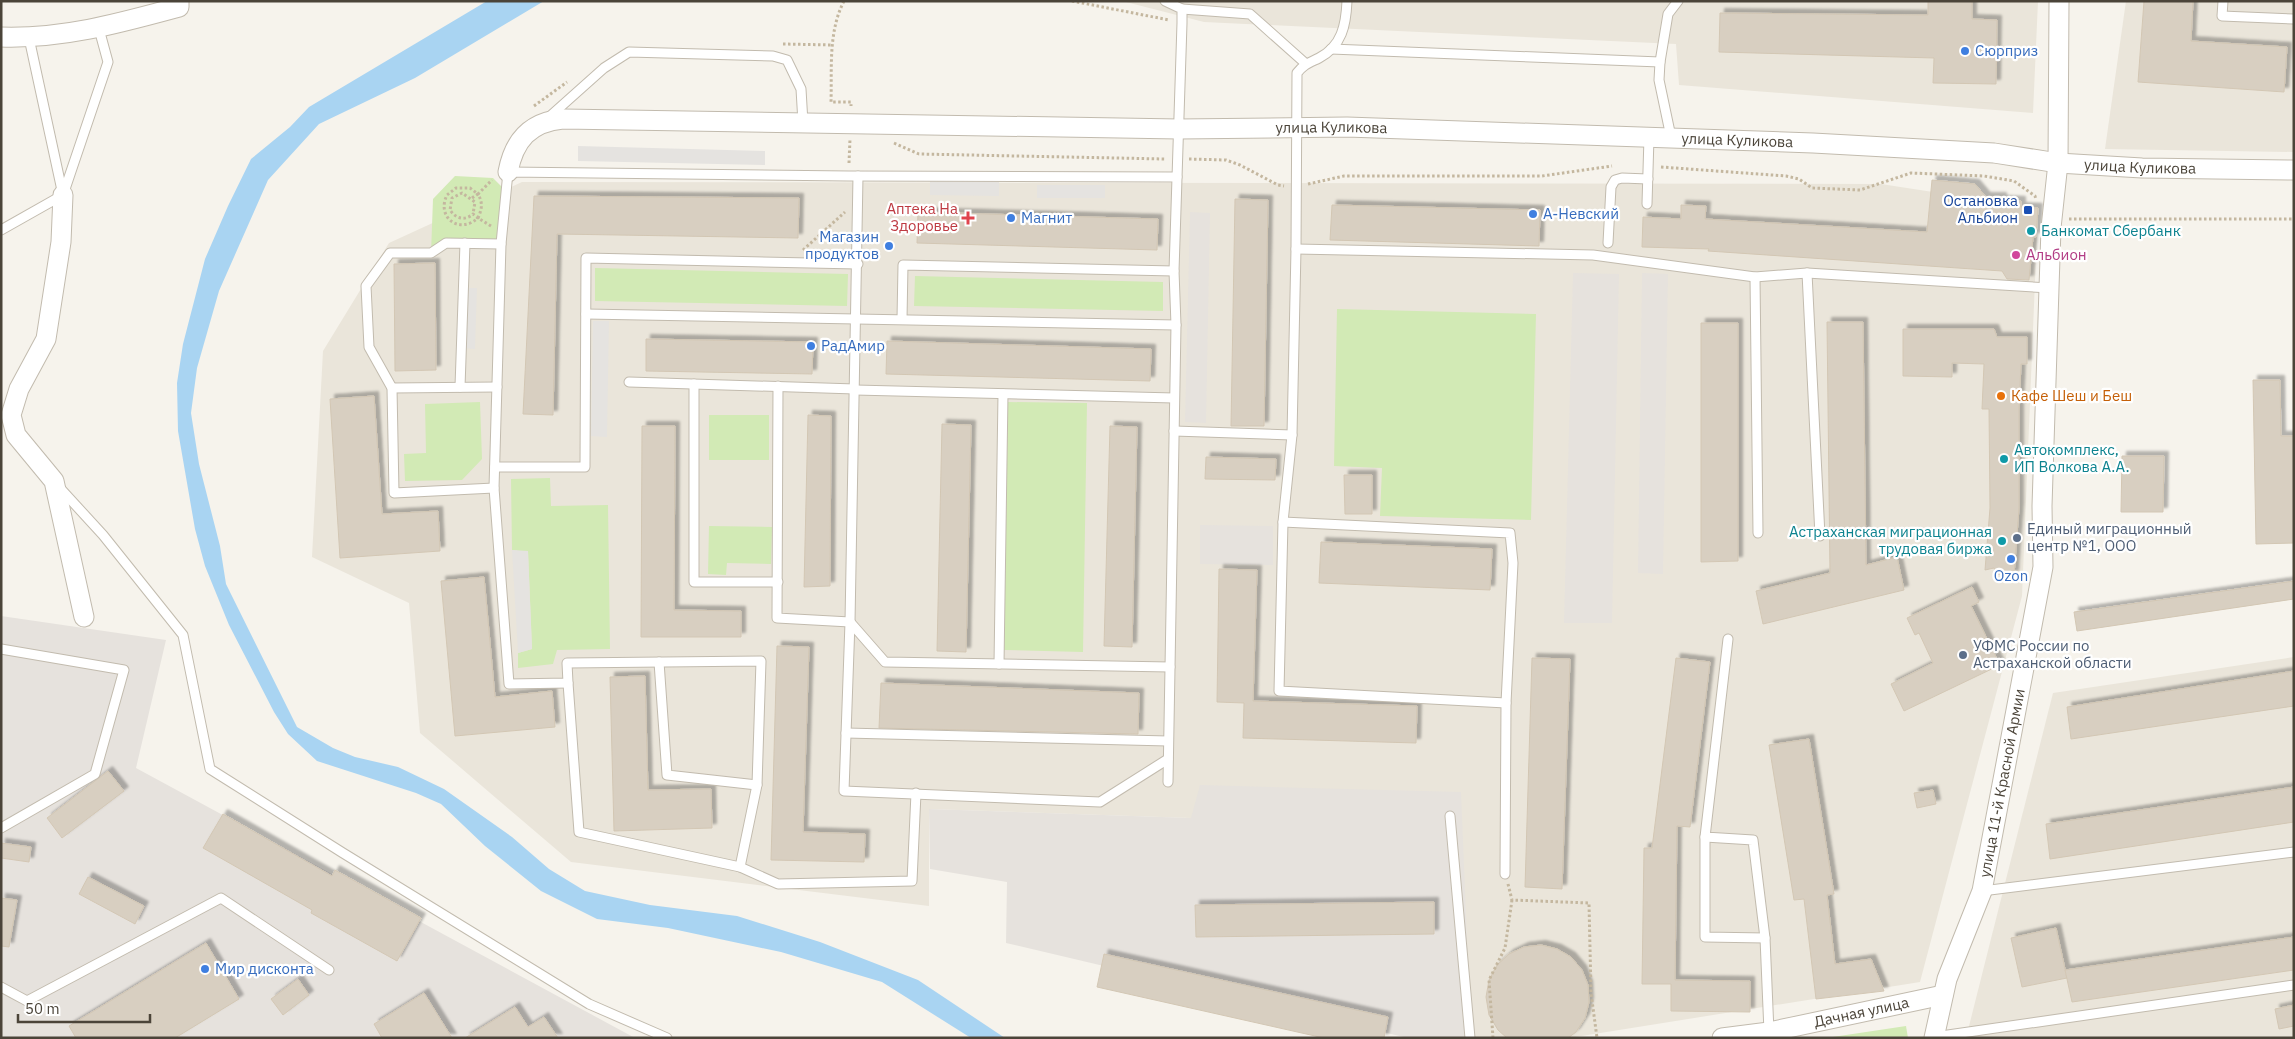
<svg xmlns="http://www.w3.org/2000/svg" width="2295" height="1039" viewBox="0 0 2295 1039" font-family="'IBM Plex Sans',sans-serif">
	<style>
		.residential { fill: #eae5da }
		.industrial { fill: #e6e2dd }
		.green { fill: #d2eab5 }
		.parking { fill: #e5e3e0 }
		.water { fill: #a9d4f2 }
		.building { fill: #d8cfc1; stroke: #d3c7b4; filter: url(#shadow) }
		.lines { fill: none; stroke-linecap: round; stroke-linejoin: round }
		.lane-casing { stroke: #c2bbae; stroke-width: 11 }
		.street-casing { stroke: #c2bbae; stroke-width: 21 }
		.path { stroke: #c4b79f; stroke-width: 3; stroke-dasharray: 2.5 2.5; stroke-linecap: butt }
		.lane { stroke: #fff; stroke-width: 9 }
		.street { stroke: #fff; stroke-width: 19 }
		.shop-dot { fill: #3f7fe0; stroke: #fff; stroke-width: 2 }
		.transit-dot { fill: #1a4fb4; stroke: #fff; stroke-width: 2 }
		.health-dot { fill: #e0444e; stroke: #fff; stroke-width: 2 }
		.culture-dot { fill: #0f9aa8; stroke: #fff; stroke-width: 2 }
		.hotel-dot { fill: #d1479c; stroke: #fff; stroke-width: 2 }
		.food-dot { fill: #e8710a; stroke: #fff; stroke-width: 2 }
		.service-dot { fill: #5c6f8a; stroke: #fff; stroke-width: 2 }
		.labels { text-anchor: middle; stroke-width: 4.5; stroke-linejoin: round; paint-order: stroke }
		.shop-label { font-size: 15px; fill: #366cbe; stroke: #fff; text-anchor: start }
		.street-label { font-size: 15px; fill: #4b4439; stroke: #fff }
		.transit-label { font-size: 15px; fill: #164399; stroke: #fff; text-anchor: end }
		.health-label { font-size: 15px; fill: #be3a42; stroke: #fff; text-anchor: end }
		.culture-label { font-size: 15px; fill: #0d838f; stroke: #fff; text-anchor: start }
		.hotel-label { font-size: 15px; fill: #b23c85; stroke: #fff; text-anchor: start }
		.food-label { font-size: 15px; fill: #c56008; stroke: #fff; text-anchor: start }
		.service-label { font-size: 15px; fill: #4e5e75; stroke: #fff; text-anchor: start }
	</style>
	<defs>
		<filter id="shadow"><feDropShadow dx="4.5" dy="-4.5" stdDeviation="1" flood-color="#0004"/></filter>
	</defs>
	<rect width="100%" height="100%" fill="#f6f3ec"/>
	<g class="residential">
		<polygon points="1122,1 2038,1 2033,113 1679,85 1676,44 1204,22"/>
		<polygon points="2126,1 2294,1 2294,152 2105,149"/>
		<polygon points="522,182 1881,184 2038,208 2022,596 1920,982 1569,1038 1471,1038 1460,792 1191,818 929,809 929,906 571,862 420,733 409,603 312,557 323,351 389,243"/>
		<polygon points="2294,657 2294,1038 1966,1038 2053,693"/>
	</g>
	<g class="industrial">
		<polygon points="1190,212 1210,213 1206,423 1185,422"/>
		<polygon points="1573,273 1619,274 1612,623 1564,623"/>
		<polygon points="1642,273 1668,274 1663,574 1638,573"/>
		<polygon points="1200,525 1273,526 1273,565 1200,564"/>
		<polygon points="1,616 166,640 136,768 635,1038 1,1038"/>
		<polygon points="1200,785 1461,792 1471,1038 1408,1038 1006,943 1007,882 930,869 929,809 1191,818"/>
	</g>
	<g class="green">
		<polygon points="455,176 493,178 505,190 501,244 446,243 431,253 433,199"/>
		<polygon points="595,268 848,274 847,306 595,301"/>
		<polygon points="915,276 1163,282 1163,311 914,306"/>
		<polygon points="1337,309 1536,314 1531,520 1380,516 1382,468 1334,466"/>
		<polygon points="480,402 482,459 462,480 405,481 404,454 426,453 425,404"/>
		<polygon points="1008,402 1087,403 1083,652 1004,650"/>
		<rect x="709" y="415" width="60" height="45"/>
		<polygon points="550,478 551,506 608,505 610,649 557,650 553,664 518,668 518,653 532,649 528,552 512,550 511,479"/>
		<polygon points="709,526 772,527 771,564 727,563 726,575 708,574"/>
		<polygon points="1906,1026 1908,1038 1826,1038"/>
	</g>
	<g class="parking">
		<polygon points="578,146 765,151 765,165 578,161"/>
		<polygon points="930,181 999,182 999,196 930,195"/>
		<rect x="1037" y="185" width="68" height="13"/>
		<polygon points="466,288 477,288 475,349 464,348"/>
		<polygon points="593,321 609,321 607,437 591,436"/>
		<polygon points="512,550 528,551 532,649 518,653"/>
	</g>
	<polygon class="water" points="487,1 544,1 415,78 319,124 268,180 219,291 197,368 191,413 199,464 220,546 226,584 297,727 333,748 355,757 398,767 444,789 512,837 549,869 585,891 650,905 737,916 820,942 918,980 1005,1038 971,1038 882,982 781,952 668,928 597,919 541,891 485,846 441,804 416,793 317,761 288,734 274,712 229,625 205,566 195,529 178,431 177,383 183,344 205,259 228,206 251,159 290,127 309,107"/>
	<g class="building">
		<polygon points="1928,1 1972,1 1972,19 1997,20 1996,84 1933,83 1934,58 1719,52 1720,13 1928,15"/>
		<polygon points="2144,1 2193,1 2191,41 2287,47 2284,92 2138,82"/>
		<polygon points="1932,180 1975,184 1986,197 2002,197 2002,200 2021,201 2021,207 2038,208 2036,237 2033,237 2029,280 2007,279 2002,271 1708,251 1709,249 1642,247 1643,217 1681,219 1681,205 1706,206 1705,219 1927,232"/>
		<polygon points="534,196 799,198 798,238 557,234 553,415 523,414"/>
		<polygon points="1235,199 1268,200 1264,426 1231,426"/>
		<polygon points="1332,205 1540,210 1539,246 1330,240"/>
		<polygon points="918,212 1158,219 1157,250 917,243"/>
		<polygon points="435,263 436,370 395,371 394,264"/>
		<polygon points="1827,322 1863,322 1866,565 1897,557 1904,590 1763,624 1756,591 1830,573"/>
		<polygon points="1701,323 1738,323 1738,561 1701,562"/>
		<polygon points="1903,329 1994,329 1997,337 2027,337 2027,364 2021,364 2019,410 2019,508 2014,575 1997,574 1994,568 1985,570 1990,508 1989,409 1982,409 1984,364 1952,363 1952,377 1903,376"/>
		<polygon points="646,339 813,342 812,374 646,371"/>
		<polygon points="887,341 1151,349 1150,381 886,374"/>
		<polygon points="2253,380 2280,380 2281,436 2294,436 2294,543 2256,544"/>
		<polygon points="374,396 382,514 438,511 440,551 340,558 330,399"/>
		<polygon points="808,415 831,416 830,586 804,587"/>
		<polygon points="942,424 971,425 966,652 937,651"/>
		<polygon points="642,426 675,426 674,610 741,611 741,637 641,637"/>
		<polygon points="1110,426 1137,427 1132,647 1104,646"/>
		<polygon points="2122,456 2164,456 2163,512 2121,512"/>
		<polygon points="1206,457 1276,459 1275,480 1205,479"/>
		<polygon points="1344,475 1372,475 1372,514 1345,514"/>
		<polygon points="1321,542 1492,549 1490,590 1319,583"/>
		<polygon points="1219,569 1257,570 1253,701 1417,706 1416,743 1243,738 1244,703 1217,702"/>
		<polygon points="484,577 495,697 552,691 555,727 455,736 441,581"/>
		<polygon points="2294,581 2294,599 2077,631 2074,612"/>
		<polygon points="1972,587 1979,602 1971,606 2000,665 1904,711 1891,684 1933,663 1919,633 1915,635 1907,618"/>
		<polygon points="777,646 809,647 803,832 865,834 864,862 771,860"/>
		<polygon points="1532,658 1570,659 1562,889 1525,887"/>
		<polygon points="1676,658 1710,662 1690,827 1677,826 1675,980 1750,981 1750,1012 1671,1011 1671,984 1642,984 1644,848 1652,848"/>
		<polygon points="2294,671 2294,706 2071,739 2067,707"/>
		<polygon points="645,676 648,790 711,789 712,828 614,831 610,677"/>
		<polygon points="881,683 1139,693 1138,734 879,728"/>
		<polygon points="1809,739 1834,894 1827,895 1835,964 1871,959 1884,991 1816,999 1804,899 1794,900 1769,745"/>
		<polygon points="108,771 124,791 62,838 47,818"/>
		<polygon points="2294,787 2294,822 2050,859 2046,824"/>
		<polygon points="1933,790 1936,804 1917,808 1914,793"/>
		<polygon points="223,814 332,876 335,870 421,918 397,961 311,913 312,910 203,848"/>
		<polygon points="1,843 31,847 29,862 1,858"/>
		<polygon points="88,877 144,906 135,924 79,894"/>
		<polygon points="1,898 17,900 9,947 1,946"/>
		<polygon points="1434,902 1434,934 1196,937 1195,905"/>
		<polygon points="2056,928 2067,978 2022,987 2011,938"/>
		<polygon points="2294,937 2294,970 2072,1002 2065,970"/>
		<polygon points="206,943 239,999 175,1038 76,1038 69,1026"/>
		<polygon points="1541,945 1557,949 1571,957 1582,970 1588,985 1589,1002 1585,1018 1576,1032 1568,1038 1507,1038 1498,1030 1489,1015 1486,997 1489,980 1497,965 1509,954 1524,947"/>
		<polygon points="1104,954 1388,1017 1384,1038 1324,1038 1097,987"/>
		<polygon points="298,979 309,995 283,1015 271,999"/>
		<polygon points="424,993 452,1038 382,1038 374,1024"/>
		<polygon points="2294,1005 2294,1026 2279,1029 2275,1009"/>
		<polygon points="515,1007 528,1027 544,1017 558,1038 465,1038"/>
	</g>
	<g class="lines">
		<g class="lane-casing">
			<g id="lane">
				<polyline points="1165,1 1182,9 1182,23 1174,271 1176,325 1168,782"/>
				<path d="M1347 1C1346 25 1342 46 1319 58 1309 63 1304 64 1297 73L1296 249 1292 435 1283 522 1279 691 1506 703"/>
				<polyline points="2223,1 2222,16 2294,19"/>
				<polyline points="1182,9 1250,14 1305,63"/>
				<polyline points="29,38 63,195"/>
				<polyline points="1331,49 1660,62"/>
				<polyline points="548,118 604,68 629,52 773,56 787,60 801,89 803,123"/>
				<polyline points="1671,137 1659,80 1660,62 1668,14 1678,1"/>
				<polyline points="858,176 850,622 844,791 1100,802 1168,759"/>
				<polyline points="1647,204 1649,137"/>
				<polyline points="1,230 63,195 108,62 99,29"/>
				<polyline points="1608,243 1611,187 1615,180 1622,178 1648,179"/>
				<polyline points="1296,249 1593,255 1755,277 1807,273 2049,288"/>
				<polyline points="1807,273 1820,536"/>
				<polyline points="1755,277 1758,533"/>
				<polyline points="586,314 1176,325"/>
				<polyline points="902,319 903,265 1174,271"/>
				<polyline points="629,382 855,389"/>
				<polyline points="694,384 694,582 778,582"/>
				<polyline points="778,386 777,618 850,622 885,662 1170,667"/>
				<polyline points="460,387 465,243"/>
				<polyline points="392,388 497,387"/>
				<polyline points="855,390 1174,398"/>
				<polyline points="1174,431 1292,435"/>
				<polyline points="495,467 585,467 586,258 858,264"/>
				<polyline points="59,487 103,535 183,635 210,769 343,853 589,1004 667,1038"/>
				<polyline points="494,488 394,493 392,388 369,347 366,286 390,253 431,253 446,243 501,244"/>
				<polyline points="1283,522 1510,533 1513,563 1506,703 1505,874"/>
				<polyline points="1728,639 1705,837 1753,840 1765,938 1769,1032"/>
				<polyline points="1,649 124,670 95,774 1,828"/>
				<polyline points="659,662 667,775 757,785"/>
				<polyline points="999,664 1003,394"/>
				<polyline points="568,683 579,832 740,867"/>
				<polyline points="846,733 1168,741"/>
				<polyline points="916,793 912,881 778,884 740,867 757,785 761,661 567,663 568,683 509,684 494,488 501,244 508,172 849,176 1177,177"/>
				<polyline points="1450,816 1470,1038"/>
				<polyline points="1705,837 1705,937 1765,938"/>
				<polyline points="1982,891 2294,852"/>
				<polyline points="1,987 27,1001 221,898 329,970"/>
				<polyline points="1934,1037 2294,985"/>
			</g>
		</g>
		<g class="street-casing">
			<g id="street">
				<path d="M1 37C63 39 120 23 179 7V1"/>
				<path id="s1" d="M508 172C514 140 530 122 563 119L1179 129 1347 127 1813 143 1994 153 2058 163 2142 168 2294 170"/>
				<polyline points="63,195 61,242 46,339 19,389 11,415 16,435 54,481 84,617"/>
				<path id="s2" d="M1722 1038 1769 1032 1943 995"/>
				<path id="s3" d="M1934 1038 1947 979 1982 891 2043 567 2042 506 2049 288 2051 228 2058 163 2059 1"/>
			</g>
		</g>
		<g class="path">
			<path d="M844 1C828 32 832 69 831 102H851V106"/>
			<polyline points="1072,1 1169,20"/>
			<polyline points="783,44 832,45"/>
			<polyline points="534,106 567,82"/>
			<polyline points="894,143 919,154 1165,159"/>
			<polyline points="1189,159 1226,160 1240,165 1278,185 1284,186"/>
			<polyline points="849,163 850,139"/>
			<polyline points="1661,167 1786,176 1799,179 1812,188 1860,190 1911,173 1984,176 2014,181 2035,196 2036,200"/>
			<polyline points="1308,184 1344,176 1542,176 1612,166"/>
			<path d="M472 198 478 194 470 188H456L447 195C436 217 459 235 478 218L473 214C465 221 456 219 450 210L452 198 462 193 475 202 473 214"/>
			<polyline points="2069,219 2294,219"/>
			<path d="M491 226 478 218C482 209 483 203 478 194L492 180"/>
			<polyline points="803,250 845,212"/>
			<polyline points="1508,884 1512,900 1589,903 1591,993 1597,1038"/>
			<polyline points="1493,1038 1489,980 1505,948 1512,900"/>
		</g>
		<use href="#lane" class="lane"/>
		<use href="#street" class="street"/>
	</g>
	<g class="shop-dot">
		<circle cx="1965" cy="51" r="5"/>
		<circle cx="1533" cy="214" r="5"/>
		<circle cx="1011" cy="218" r="5"/>
		<circle cx="889" cy="246" r="5"/>
		<circle cx="811" cy="346" r="5"/>
		<circle cx="2011" cy="559" r="5"/>
		<circle cx="205" cy="969" r="5"/>
	</g>
	<rect class="transit-dot" x="2023" y="205" width="10" height="10" rx="2.5"/>
	<path class="health-dot" d="M965.5 210.5h5v5h5v5h-5v5h-5v-5h-5v-5h5z"/>
	<g class="culture-dot">
		<circle cx="2031" cy="231" r="5"/>
		<circle cx="2004" cy="459" r="5"/>
		<circle cx="2002" cy="541" r="5"/>
	</g>
	<circle class="hotel-dot" cx="2016" cy="255" r="5"/>
	<circle class="food-dot" cx="2001" cy="396" r="5"/>
	<g class="service-dot">
		<circle cx="2017" cy="538" r="5"/>
		<circle cx="1963" cy="655" r="5"/>
	</g>
	<g class="labels">
		<g class="shop-label">
			<text x="1975" y="56">Сюрприз</text>
			<text x="1543" y="219">А-Невский</text>
			<text x="1021" y="223">Магнит</text>
			<text x="879" y="242" text-anchor="end">Магазин<tspan x="879" dy="17">продуктов</tspan></text>
			<text x="821" y="351">РадАмир</text>
			<text x="2011" y="581" text-anchor="middle">Ozon</text>
			<text x="215" y="974">Мир дисконта</text>
		</g>
		<g class="street-label">
			<text dy="5" stroke="none"><textPath href="#s1" startOffset="852">улица Куликова</textPath></text>
			<text dy="5" stroke="none"><textPath href="#s1" startOffset="1258">улица Куликова</textPath></text>
			<text dy="5" stroke="none"><textPath href="#s1" startOffset="1662">улица Куликова</textPath></text>
			<text dy="5" stroke="none"><textPath href="#s3" startOffset="265">улица 11-й Красной Армии</textPath></text>
			<text dy="5" stroke="none"><textPath href="#s2" startOffset="142">Дачная улица</textPath></text>
		</g>
		<g class="transit-label">
			<text x="2018" y="206">Остановка<tspan x="2018" dy="17">Альбион</tspan></text>
		</g>
		<g class="health-label">
			<text x="958" y="214">Аптека На<tspan x="958" dy="17">Здоровье</tspan></text>
		</g>
		<g class="culture-label">
			<text x="2041" y="236">Банкомат Сбербанк</text>
			<text x="2014" y="455">Автокомплекс,<tspan x="2014" dy="17">ИП Волкова А.А.</tspan></text>
			<text x="1992" y="537" text-anchor="end">Астраханская миграционная<tspan x="1992" dy="17">трудовая биржа</tspan></text>
		</g>
		<g class="hotel-label">
			<text x="2026" y="260">Альбион</text>
		</g>
		<g class="food-label">
			<text x="2011" y="401">Кафе Шеш и Беш</text>
		</g>
		<g class="service-label">
			<text x="2027" y="534">Единый миграционный<tspan x="2027" dy="17">центр №1, ООО</tspan></text>
			<text x="1973" y="651">УФМС России по<tspan x="1973" dy="17">Астраханской области</tspan></text>
		</g>
	</g>
	<rect width="2295" height="1039" fill="none" stroke="#4b4439" stroke-width="5"/>
	<path d="M18 1014v8h132v-8" fill="none" stroke="#4b4439" stroke-width="2.5"/>
	<text x="25" y="1014" font-size="15" fill="#4b4439" stroke="#ffffff" stroke-width="4" paint-order="stroke">50 m</text>
</svg>
